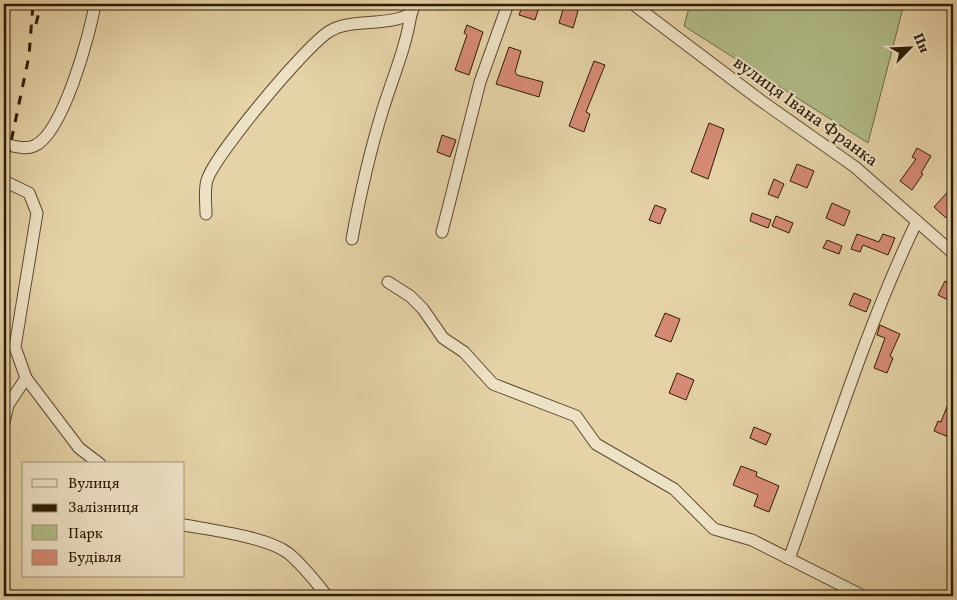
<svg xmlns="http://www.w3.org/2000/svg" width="957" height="600" viewBox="0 0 957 600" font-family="Vollkorn,serif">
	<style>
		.green { fill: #b1bd8a; stroke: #6f6c48 }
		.building { fill: #d78b76; stroke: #2d1b06 }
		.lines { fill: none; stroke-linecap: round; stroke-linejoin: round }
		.minor-casing { stroke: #5b492e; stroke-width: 13 }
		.minor { stroke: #eee2c6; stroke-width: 11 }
		.rail { stroke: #2d1b06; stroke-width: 3; stroke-dasharray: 9 9; stroke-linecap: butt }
		.labels { text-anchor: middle; stroke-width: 4; stroke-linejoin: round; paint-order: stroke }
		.street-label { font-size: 18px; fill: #2d1b06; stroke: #eee2c6 }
	</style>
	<rect width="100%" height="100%" fill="#e5d3a7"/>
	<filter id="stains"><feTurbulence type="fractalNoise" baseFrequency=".004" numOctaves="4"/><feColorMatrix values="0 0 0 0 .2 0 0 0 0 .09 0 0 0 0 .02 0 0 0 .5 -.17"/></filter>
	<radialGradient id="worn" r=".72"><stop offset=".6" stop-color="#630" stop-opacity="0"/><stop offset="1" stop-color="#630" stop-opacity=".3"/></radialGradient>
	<polygon class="green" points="690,4 904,4 868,143 684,26"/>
	<g class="building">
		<polygon points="523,4 540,4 535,20 519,15"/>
		<polygon points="564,6 578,11 573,28 559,23"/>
		<polygon points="467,25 483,32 469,75 455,70 467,35 464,33"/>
		<polygon points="509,47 521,51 515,72 517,75 543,82 539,97 496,84"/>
		<polygon points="594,61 605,65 586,112 590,114 584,132 569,126"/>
		<polygon points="709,123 724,129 708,179 691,172"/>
		<polygon points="442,135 456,140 450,157 437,152"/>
		<polygon points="917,148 931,156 921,173 923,174 912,190 900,181 916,159 912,157"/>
		<polygon points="797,164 814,171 807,188 790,181"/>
		<polygon points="774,179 784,184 778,198 768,194"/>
		<polygon points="953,186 953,210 946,218 934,207"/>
		<polygon points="832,203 850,211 844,226 826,218"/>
		<polygon points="655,205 666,209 660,224 649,220"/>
		<polygon points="752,213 771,220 768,228 750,221"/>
		<polygon points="776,216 793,223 789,233 772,226"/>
		<polygon points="857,234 879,242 883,234 895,238 888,255 863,245 860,252 851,249"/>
		<polygon points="827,240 842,246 839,254 823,248"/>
		<polygon points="945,281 953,286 953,295 950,301 938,295"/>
		<polygon points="854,293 871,300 866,312 849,305"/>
		<polygon points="665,313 680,319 671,342 655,336"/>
		<polygon points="880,325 900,334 890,356 893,358 887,373 874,368 885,338 877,335"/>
		<polygon points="677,373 694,380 686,400 669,393"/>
		<polygon points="953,391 953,433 951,438 934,431 938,421 941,422"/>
		<polygon points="754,427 771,434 766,445 750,438"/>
		<polygon points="741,466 757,472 756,476 779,486 769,512 754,506 758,495 733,485"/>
	</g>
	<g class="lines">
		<g class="minor-casing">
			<g id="minor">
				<polyline points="633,4 760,100 855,167 953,253"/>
				<path d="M4 144C13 146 25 150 34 146 63 134 90 34 95 4"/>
				<polyline points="4,181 29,193 37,213 15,347 26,378 79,448 100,464"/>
				<path d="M206 214C206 204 204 190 207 180 215 155 307 44 330 31 352 18 385 27 411 14L415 4"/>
				<polyline points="442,232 480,82 508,4"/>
				<path d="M352 239C360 195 370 151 383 109 393 77 406 47 411 14"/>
				<polyline points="388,282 410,296 423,309 443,338 464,352 493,384 576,416 596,444 674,489 714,529 752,540 863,596"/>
				<polyline points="4,422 8,405 26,378"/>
				<path d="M184 525C211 530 267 537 288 553 303 565 315 581 327 596"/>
				<path d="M789 559C830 445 865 330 917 221"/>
			</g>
		</g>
		<use href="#minor" class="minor"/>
		<g class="rail">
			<polyline points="36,24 41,4"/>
			<polyline points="4,175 29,56 33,4"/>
		</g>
	</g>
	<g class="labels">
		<g class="street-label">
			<text transform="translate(806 111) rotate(36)" y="6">вулиця Івана Франка</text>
		</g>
	</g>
	<rect width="957" height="600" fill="none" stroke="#e5d3a7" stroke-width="20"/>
	<rect x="5" y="5" width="947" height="590" fill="none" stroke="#2d1b06" stroke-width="2.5"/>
	<rect x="10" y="10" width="937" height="580" fill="none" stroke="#2d1b06"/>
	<rect x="22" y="462" width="162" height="115" fill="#eee2c6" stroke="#a19279"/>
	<rect x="32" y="479" width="25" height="8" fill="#eee2c6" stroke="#a19279"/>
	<text x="68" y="488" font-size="15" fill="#2d1b06">Вулиця</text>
	<rect x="32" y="504" width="25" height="8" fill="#2d1b06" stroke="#a19279"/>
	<text x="68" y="512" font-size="15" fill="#2d1b06">Залізниця</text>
	<rect x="32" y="525" width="25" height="15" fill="#b1bd8a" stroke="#a19279"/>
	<text x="68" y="538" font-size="15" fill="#2d1b06">Парк</text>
	<rect x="32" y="550" width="25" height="15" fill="#d78b76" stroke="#a19279"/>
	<text x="68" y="562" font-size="15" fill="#2d1b06">Будівля</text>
	<g transform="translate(910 48) rotate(66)" stroke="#eee2c6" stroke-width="4" paint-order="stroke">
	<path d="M0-4L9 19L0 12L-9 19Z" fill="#2d1b06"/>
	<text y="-8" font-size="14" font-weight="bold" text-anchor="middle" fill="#2d1b06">Пн</text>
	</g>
	<rect width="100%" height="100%" filter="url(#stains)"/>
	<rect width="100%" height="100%" fill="url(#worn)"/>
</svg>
